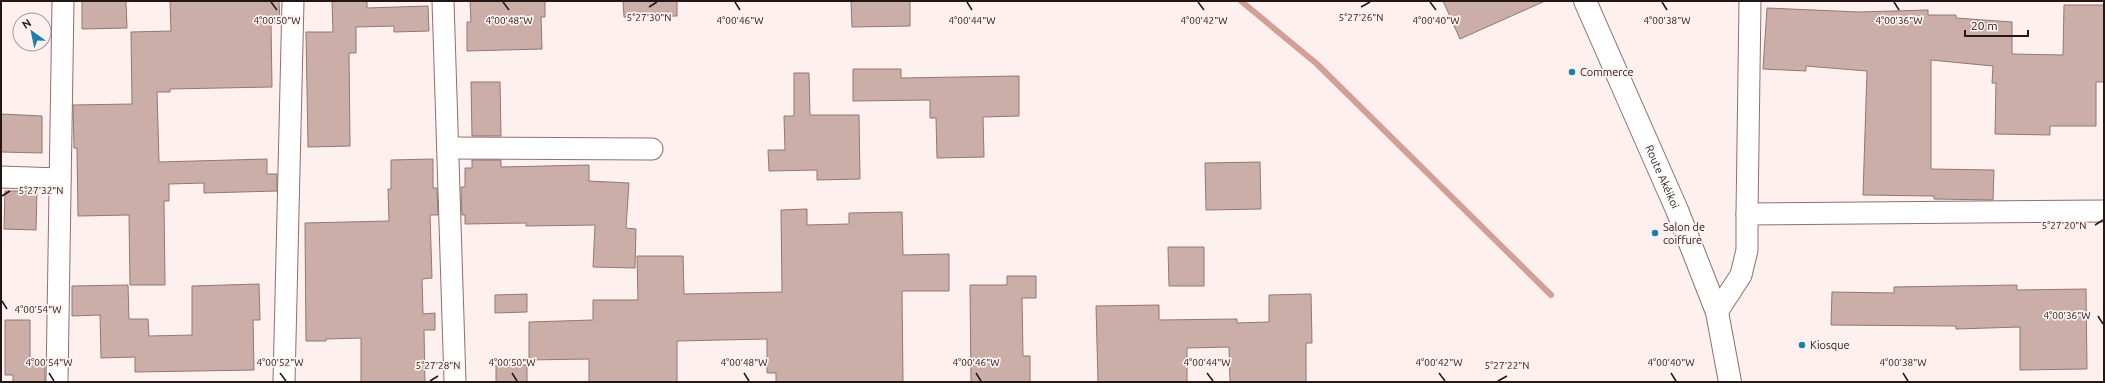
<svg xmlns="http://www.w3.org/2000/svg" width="2105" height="383" viewBox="0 0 2105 383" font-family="Ubuntu,sans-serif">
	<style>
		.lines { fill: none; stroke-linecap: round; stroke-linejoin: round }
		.stream { stroke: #d29e96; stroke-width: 6 }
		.building { fill: #ccaea9; stroke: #937773 }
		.minor-casing { stroke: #8d716d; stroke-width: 23 }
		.tertiary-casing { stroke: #8d716d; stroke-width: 24 }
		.minor { stroke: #fff; stroke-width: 21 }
		.tertiary { stroke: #fff; stroke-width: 22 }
		.ticks { fill: none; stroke: #221715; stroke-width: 1.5 }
		.poi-dot { fill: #1882ab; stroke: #fdf0ee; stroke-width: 1.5 }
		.labels { text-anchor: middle; stroke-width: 3.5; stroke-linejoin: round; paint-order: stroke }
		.poi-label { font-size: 11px; fill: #221715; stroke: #fdf0ee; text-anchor: start }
		.street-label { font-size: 11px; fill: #221715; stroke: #fdf0ee }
		.ticks-label { font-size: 10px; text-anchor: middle; fill: #221715; stroke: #fdf0ee; stroke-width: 3.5; stroke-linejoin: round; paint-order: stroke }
	</style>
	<rect width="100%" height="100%" fill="#fdf0ee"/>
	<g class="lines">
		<polyline class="stream" points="1241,1 1317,64 1551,295"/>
	</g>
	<g class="building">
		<polygon points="82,1 126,1 127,28 82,29"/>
		<polygon points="170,1 279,1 280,23 271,23 272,87 170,89 170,92 157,92 159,162 267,159 267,174 277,174 277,191 204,193 204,183 169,184 169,201 164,201 165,285 130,285 129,215 78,216 77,148 74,148 73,105 132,104 131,32 171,31"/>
		<polygon points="332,1 367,1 367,8 428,6 429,31 394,32 394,26 356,27 356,53 349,53 350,146 308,147 306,32 333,32"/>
		<polygon points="470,1 545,1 545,17 541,17 542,49 467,51 467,22 471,22"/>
		<polygon points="623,1 677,1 677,16 624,17"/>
		<polygon points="851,1 910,1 910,26 852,27"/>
		<polygon points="1443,1 1545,1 1460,39"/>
		<polygon points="2064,5 2104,5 2104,82 2096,82 2096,126 2050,126 2050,135 1995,134 1996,83 1992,83 1993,66 1931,60 1931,169 1994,170 1993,200 1934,199 1934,196 1863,195 1867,71 1806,66 1806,71 1763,69 1767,8 1859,12 1928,10 1928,15 1956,15 1956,18 2012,22 2012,54 2063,55"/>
		<polygon points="853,69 901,69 901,78 1019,76 1019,116 983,117 984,157 937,158 936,118 930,118 930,100 853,101"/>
		<polygon points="794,73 809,73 810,115 859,115 860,179 817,180 817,170 769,171 768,150 785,150 784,116 794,116"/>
		<polygon points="471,82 500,82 501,136 472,136"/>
		<polygon points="1,114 42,116 42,153 1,152"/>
		<polygon points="433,159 433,188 437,188 438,215 430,215 432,278 422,279 423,314 435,313 435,330 424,330 425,382 361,382 361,338 326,339 326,341 306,341 305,223 389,221 388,189 391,189 391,160"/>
		<polygon points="472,160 501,160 501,167 589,165 589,181 629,183 626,228 636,229 635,268 593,267 595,225 526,226 526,223 465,224 465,215 462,215 461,187 465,187 465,168 472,168"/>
		<polygon points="1260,162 1261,209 1206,210 1205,163"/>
		<polygon points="5,191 37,191 36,230 4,229"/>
		<polygon points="807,209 807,225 849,224 849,213 902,212 903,255 949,254 949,291 902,291 903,382 776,382 776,373 767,373 767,339 677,341 677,382 589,382 589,359 529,360 529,322 593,320 593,300 638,300 637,256 683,256 684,294 782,292 781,210"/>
		<polygon points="1168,247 1204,247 1204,286 1169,286"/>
		<polygon points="1007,276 1036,276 1036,298 1022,298 1023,356 1030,356 1030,382 971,382 970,285 1007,285"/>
		<polygon points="259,284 260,320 253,320 254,370 135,372 135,357 101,358 100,315 72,316 72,286 128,285 129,319 148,319 149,336 192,335 192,286"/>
		<polygon points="2017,285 2017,290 2086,289 2087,369 2020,370 2020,327 1956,329 1956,326 1831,325 1832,292 1894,293 1894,287"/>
		<polygon points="527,294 527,312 495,313 495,295"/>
		<polygon points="1311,294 1312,343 1306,343 1306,382 1230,382 1229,347 1187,348 1187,382 1098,382 1096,306 1159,305 1159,320 1237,319 1237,323 1269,322 1269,295"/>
		<polygon points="5,320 30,320 30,362 45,362 45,382 13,382 13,375 5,375"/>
		<rect x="496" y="365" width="31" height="17"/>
	</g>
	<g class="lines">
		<g class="minor-casing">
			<g id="minor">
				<polyline points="443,1 455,382"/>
				<polyline points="448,148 652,149"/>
				<polyline points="1,177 60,179"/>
				<polyline points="1747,214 1750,1"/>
				<polyline points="1717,312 1741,275 1747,250 1747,214 2104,211"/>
				<polyline points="57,382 63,1"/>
				<polyline points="284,382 293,1"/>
			</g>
		</g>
		<g class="tertiary-casing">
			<g id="tertiary">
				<path id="s1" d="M1585 1 1677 210 1717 312 1730 382"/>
			</g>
		</g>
		<use href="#minor" class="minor"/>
		<use href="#tertiary" class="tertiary"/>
	</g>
	<path class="ticks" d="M271 2 277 10M503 2 509 10M735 2 740 10M967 2 972 10M1198 2 1204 10M1430 2 1436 10M1662 2 1667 10M1894 2 1899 10M649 7 657 2M1361 7 1370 2M2 196 10 191M2095 225 2103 220M2 301 7 309M2098 316 2103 324M49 373 54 381M280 373 286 381M512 373 517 381M744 373 749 381M976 373 981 381M1207 373 1213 381M1439 373 1445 381M1671 373 1676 381M1903 373 1908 381M430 381 438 376M1498 381 1507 376"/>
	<g class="poi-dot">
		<circle cx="1572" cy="72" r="4"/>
		<circle cx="1655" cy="233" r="4"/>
		<circle cx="1802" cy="345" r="4"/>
	</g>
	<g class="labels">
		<g class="poi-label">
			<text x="1580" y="76">Commerce</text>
			<text x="1663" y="231">Salon de<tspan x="1663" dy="13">coiffure</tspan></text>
			<text x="1810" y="349">Kiosque</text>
		</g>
		<g class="street-label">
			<text dy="4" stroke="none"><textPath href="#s1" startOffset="192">Route Akéikoi</textPath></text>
		</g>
	</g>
	<g class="ticks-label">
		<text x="649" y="21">5°27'30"N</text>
		<text x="1361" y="21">5°27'26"N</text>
		<text x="1204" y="24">4°00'42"W</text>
		<text x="1667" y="24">4°00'38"W</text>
		<text x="277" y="24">4°00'50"W</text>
		<text x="509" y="24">4°00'48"W</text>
		<text x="740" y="24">4°00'46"W</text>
		<text x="972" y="24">4°00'44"W</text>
		<text x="1436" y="24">4°00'40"W</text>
		<text x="1899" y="24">4°00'36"W</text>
		<text x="41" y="194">5°27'32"N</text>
		<text x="2064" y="229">5°27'20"N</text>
		<text x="38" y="313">4°00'54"W</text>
		<text x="2067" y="319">4°00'36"W</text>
		<text x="49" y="366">4°00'54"W</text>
		<text x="280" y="366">4°00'52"W</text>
		<text x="512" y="366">4°00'50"W</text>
		<text x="744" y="366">4°00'48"W</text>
		<text x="976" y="366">4°00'46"W</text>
		<text x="1207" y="366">4°00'44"W</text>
		<text x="1439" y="366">4°00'42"W</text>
		<text x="1671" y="366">4°00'40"W</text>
		<text x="1903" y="366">4°00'38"W</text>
		<text x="438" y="369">5°27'28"N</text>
		<text x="1507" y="369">5°27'22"N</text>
	</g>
	<rect width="2105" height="383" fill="none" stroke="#221715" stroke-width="4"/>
	<g transform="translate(32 32) rotate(327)"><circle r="19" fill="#fdf0ee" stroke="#a59997"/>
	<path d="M0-3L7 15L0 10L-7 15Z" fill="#1882ab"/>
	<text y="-6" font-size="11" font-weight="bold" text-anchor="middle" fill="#221715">N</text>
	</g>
	<path d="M1965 30v6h63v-6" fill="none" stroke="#221715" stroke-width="2"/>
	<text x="1971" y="30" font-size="12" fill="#221715" stroke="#fdf0ee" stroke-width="3" paint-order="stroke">20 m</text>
</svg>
